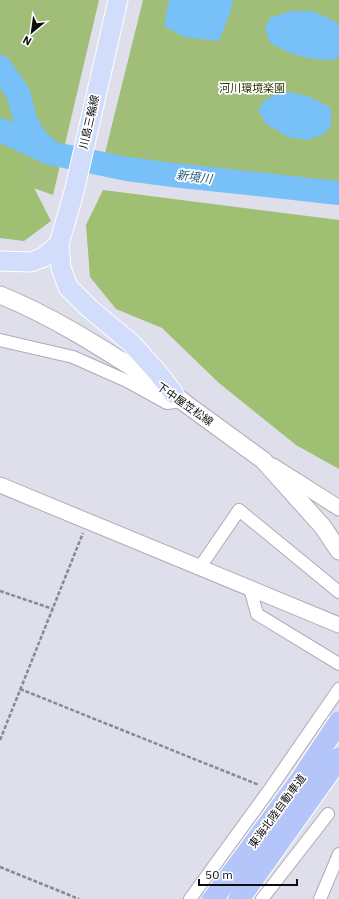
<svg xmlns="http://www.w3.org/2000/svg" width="339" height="899" viewBox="0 0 339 899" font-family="'IBM Plex Sans','Noto Sans JP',sans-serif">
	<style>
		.green { fill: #a0be77 }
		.forest { fill: #9fbf72 }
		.water { fill: #77c0f8 }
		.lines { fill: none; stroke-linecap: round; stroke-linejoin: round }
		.river { stroke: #77c0f8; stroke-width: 24 }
		.minor-casing { stroke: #acacb7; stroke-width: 14 }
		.tertiary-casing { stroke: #acacb7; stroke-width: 17 }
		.secondary-casing { stroke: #acacb7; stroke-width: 19 }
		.primary-casing { stroke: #fff; stroke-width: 21 }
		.path { stroke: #888991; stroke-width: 2.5; stroke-dasharray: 4 2; stroke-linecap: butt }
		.minor { stroke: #fff; stroke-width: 12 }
		.tertiary { stroke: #fff; stroke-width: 15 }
		.secondary { stroke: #fff; stroke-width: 17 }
		.primary { stroke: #d2dcfb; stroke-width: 19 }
		.motorway-bridge-casing { stroke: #fff; stroke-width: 23; stroke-linecap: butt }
		.motorway-bridge { stroke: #b4c5f9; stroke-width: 21 }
		.labels { text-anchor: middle; stroke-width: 3.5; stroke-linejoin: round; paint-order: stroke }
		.park-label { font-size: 11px; fill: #263900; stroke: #fff }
		.street-label { font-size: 11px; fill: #0d0d11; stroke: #fff }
		.water-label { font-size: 12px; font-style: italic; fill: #265b80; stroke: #fff }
	</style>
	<rect width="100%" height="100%" fill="#dedfea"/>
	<g class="green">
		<polygon points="0,0 99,0 53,195 0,176"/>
		<polygon points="143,0 339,0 339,187 134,162 105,153"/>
	</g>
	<g class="forest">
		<polygon points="0,146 15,151 51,221 24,241 0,238"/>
		<polygon points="103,190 339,220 339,469 296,445 219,383 162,328 116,309 90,277 86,225"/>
	</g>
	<g class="water">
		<polygon points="169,0 233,0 230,13 219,41 184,37 164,26"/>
		<path d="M291 11H312L333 20 339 25V56L335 60C308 60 292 56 269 42L265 28 270 18Z"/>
		<polygon points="283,91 308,96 331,108 331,125 324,134 308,140 288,137 266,124 258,110 265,100"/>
	</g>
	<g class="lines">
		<g class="river">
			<polyline points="0,67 18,93 26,122 35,138 47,150"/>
			<polyline points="0,130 50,153 127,169 173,175 339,193"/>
		</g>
		<g class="minor-casing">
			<g id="minor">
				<polyline points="0,340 73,357 127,381 167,403 182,401"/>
				<polyline points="200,567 239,510 339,592"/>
				<polyline points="250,588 257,614 339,664"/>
				<polyline points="190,899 270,789 339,689"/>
				<polyline points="262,899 328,814"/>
				<polyline points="320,899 339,854"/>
			</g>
		</g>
		<g class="tertiary-casing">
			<g id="tertiary">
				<polyline points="273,466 339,508"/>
				<polyline points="0,485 339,625"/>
			</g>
		</g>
		<g class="secondary-casing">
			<path id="secondary" d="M0 295C62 320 118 359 174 394L182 401 263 460 323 527 339 551"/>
		</g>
		<g class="primary-casing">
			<g id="primary">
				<polyline points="118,0 74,192 59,244 61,268 68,287 89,308 131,343 158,373 174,394"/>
				<polyline points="0,261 31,262 44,257 59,244"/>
			</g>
		</g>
		<g class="path">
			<polyline points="0,591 53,609"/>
			<polyline points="20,689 259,785"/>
			<polyline points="0,740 83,533"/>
			<polyline points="0,867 79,899"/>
		</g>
		<use href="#minor" class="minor"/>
		<use href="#tertiary" class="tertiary"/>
		<use href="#secondary" class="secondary"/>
		<use href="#primary" class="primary"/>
		<g class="motorway-bridge-casing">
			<g id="motorway-bridge">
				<polyline points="213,899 299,782 339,722"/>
				<polyline points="239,899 339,758"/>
			</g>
		</g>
		<use href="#motorway-bridge" class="motorway-bridge"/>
	</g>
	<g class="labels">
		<g class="park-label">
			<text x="252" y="92">河川環境楽園</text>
		</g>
		<g class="street-label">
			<text transform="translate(89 122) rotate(-77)" y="4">川島三輪線</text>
			<text transform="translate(185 404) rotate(35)" y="4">下中屋笠松線</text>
			<text transform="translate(277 811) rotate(-54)" y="4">東海北陸自動車道</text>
		</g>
		<g class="water-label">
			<text transform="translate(194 177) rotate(7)" y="4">新境川</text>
		</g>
	</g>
	<g transform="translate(32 32) rotate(209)" stroke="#ffffff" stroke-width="3" paint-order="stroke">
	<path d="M0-3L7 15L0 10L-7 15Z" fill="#0d0d11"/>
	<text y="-6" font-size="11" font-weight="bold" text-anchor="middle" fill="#0d0d11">N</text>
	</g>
	<path d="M199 879v6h98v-6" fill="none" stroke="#0d0d11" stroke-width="2"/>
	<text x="205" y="879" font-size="12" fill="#0d0d11" stroke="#ffffff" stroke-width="3" paint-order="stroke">50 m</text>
</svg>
